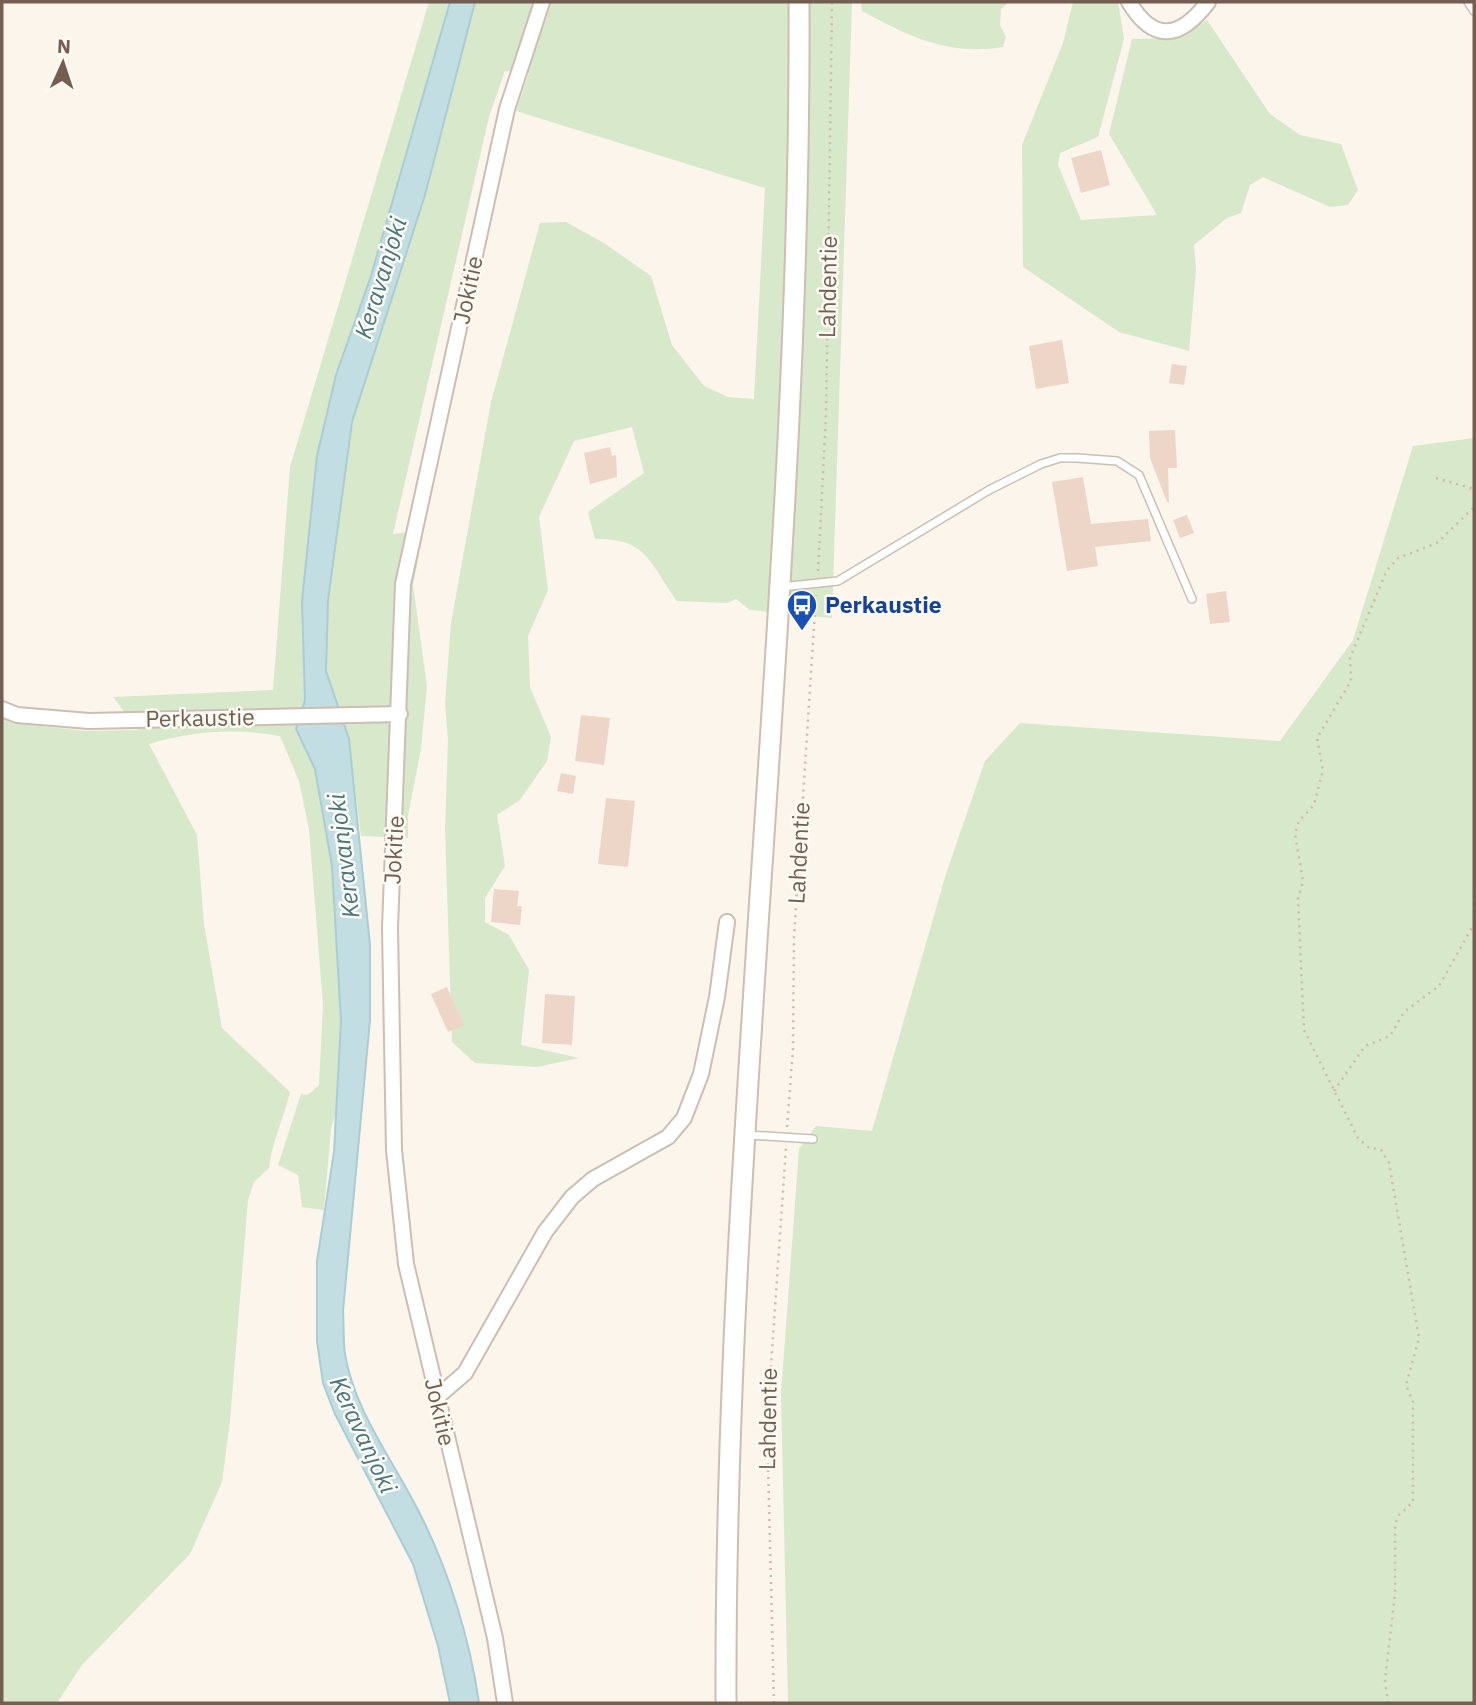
<svg xmlns="http://www.w3.org/2000/svg" width="1476" height="1705" viewBox="0 0 1476 1705" font-family="'IBM Plex Sans',sans-serif">
	<style>
		.green { fill: #d7e8cb }
		.water { fill: #c2dee3; stroke: #aacdd4; stroke-width: 2 }
		.building { fill: #edd6c7 }
		.lines { fill: none; stroke-linecap: round; stroke-linejoin: round }
		.lane-casing { stroke: #ccbeb3; stroke-width: 10 }
		.street-casing { stroke: #ccbeb3; stroke-width: 18 }
		.secondary-casing { stroke: #cebeb1; stroke-width: 23 }
		.path { stroke: #d3b9a9; stroke-width: 2.5; stroke-dasharray: 2 5; stroke-linecap: butt }
		.lane { stroke: #fff; stroke-width: 7 }
		.street { stroke: #fff; stroke-width: 14 }
		.secondary { stroke: #fff; stroke-width: 19 }
		.labels { text-anchor: middle; stroke-width: 5; stroke-linejoin: round; paint-order: stroke }
		.street-label { font-size: 23px; fill: #745e51; stroke: #fdf9f3 }
		.transit-label { font-size: 23px; font-weight: bold; fill: #164399; stroke: #fdf9f3; text-anchor: start }
		.water-label { font-size: 24px; font-style: italic; fill: #49757e; stroke: #fdf9f3 }
	</style>
	<rect width="100%" height="100%" fill="#fbf5ec"/>
	<g class="green">
		<path d="M429 2H450L371 276 336 375 317 456 302 601 305 700 296 728 315 769 332 866 341 1019 336 1112 331 1129 324 1210 302 1207 298 1175 278 1165 301 1094 308 1095 319 1085 323 1005 309 829 299 781 280 736C236 728 192 731 149 744L197 835 204 924 222 1028 290 1092C284 1118 272 1141 269 1168L254 1182 248 1200 230 1421 222 1482 190 1554 82 1665 57 1703H2V718L12 723 85 731 138 730 113 697 273 690 290 467Z"/>
		<path d="M475 2H852L832 618 750 610 736 599 727 603 677 601C650 564 648 538 595 539L588 512 644 473 632 427 574 441 539 517 548 590 528 636 530 687 551 737 547 761 520 800 497 815 505 866 485 898V922L509 935 529 970 521 1045 579 1058 537 1067 475 1063 452 1042 445 829 448 740 445 703 451 623 491 402 540 223 566 222 604 243 651 276 672 345 704 386 728 397 754 399 765 188 516 111 529 73 505 71 489 117 393 534 424 530 413 585 427 686 421 749 408 815V838L361 836 349 739 326 671 328 600 341 490 352 422 425 195Z"/>
		<path d="M861 2H1009L1001 9 1000 25 1006 37 1003 47C948 56 908 36 862 11Z"/>
		<polygon points="1073,2 1118,2 1124,39 1098,137 1060,153 1058,165 1081,220 1157,215 1109,134 1132,39 1178,38 1207,20 1270,114 1300,135 1341,144 1358,190 1348,205 1330,207 1263,177 1250,185 1241,213 1227,218 1194,245 1196,270 1189,351 1119,332 1023,267 1022,145 1063,43"/>
		<polygon points="1474,438 1474,1703 788,1703 781,1394 799,1149 816,1126 872,1131 946,874 985,761 1020,723 1280,741 1353,640 1413,446"/>
	</g>
	<path class="water" d="M450 2H475L425 195 352 422 328 600 326 671 349 739 370 945V1020L343 1311C344 1325 343 1340 345 1354 354 1411 395 1463 420 1514 449 1571 470 1640 479 1703H450L438 1646 413 1564 335 1414 323 1383 317 1341V1261L334 1152 341 1021 332 866 315 769 296 729 305 700 302 601 317 456 336 375 371 276Z"/>
	<g class="building">
		<polygon points="1101,150 1110,185 1081,193 1071,158"/>
		<polygon points="1062,340 1069,383 1036,389 1029,346"/>
		<polygon points="1172,364 1187,366 1184,385 1169,383"/>
		<polygon points="1175,430 1177,468 1168,468 1169,502 1167,502 1150,458 1149,431"/>
		<polygon points="610,447 612,456 616,455 617,477 590,484 584,453"/>
		<polygon points="1083,477 1091,524 1148,519 1151,541 1095,547 1098,566 1067,571 1052,482"/>
		<polygon points="1187,515 1194,533 1180,538 1173,520"/>
		<polygon points="1226,591 1230,622 1210,624 1206,594"/>
		<polygon points="581,715 610,718 604,765 575,761"/>
		<polygon points="561,773 576,776 573,794 557,791"/>
		<polygon points="606,798 635,801 628,867 598,864"/>
		<polygon points="494,889 519,891 517,906 522,906 520,925 491,922"/>
		<polygon points="447,987 464,1025 448,1032 431,994"/>
		<polygon points="545,994 575,996 572,1045 542,1043"/>
	</g>
	<g class="lines">
		<g class="lane-casing">
			<g id="lane">
				<polyline points="1468,2 1474,11"/>
				<polyline points="781,587 838,581 989,490 1041,464 1060,458 1077,458 1117,461 1139,475 1192,599"/>
				<polyline points="748,1135 813,1139"/>
			</g>
		</g>
		<g class="street-casing">
			<g id="street">
				<path d="M1129 2C1154 44 1181 38 1208 2"/>
				<polyline points="2,709 17,715 89,721 400,714"/>
				<polyline points="436,1398 465,1373 545,1232 572,1197 593,1179 668,1137 684,1118 701,1074 717,997 727,922"/>
				<polyline points="505,1703 495,1638 406,1264 394,1150 390,928 403,584 507,109 542,2"/>
			</g>
		</g>
		<g class="secondary-casing">
			<path id="secondary" d="M726 1703C724 1135 802 570 799 2"/>
		</g>
		<g class="path">
			<polyline points="1436,478 1474,489"/>
			<polyline points="818,571 826,415 832,2"/>
			<polyline points="1474,889 1474,924"/>
			<polyline points="1334,1091 1365,1046 1390,1036 1404,1012 1439,986 1474,924"/>
			<polyline points="787,1127 793,1049 794,937 816,595"/>
			<polyline points="774,1703 767,1424 786,1147"/>
			<polyline points="1388,1703 1385,1681 1395,1594 1395,1524 1399,1515 1413,1502 1413,1402 1406,1385 1419,1338 1389,1163 1381,1150 1368,1147 1358,1138 1304,1030 1298,899 1303,881 1295,834 1299,821 1314,805 1323,770 1317,738 1351,681 1350,658 1387,570 1398,558 1437,543 1474,507"/>
		</g>
		<use href="#lane" class="lane"/>
		<use href="#street" class="street"/>
		<use href="#secondary" class="secondary"/>
	</g>
	<defs>
		<g id="bus-pin" transform="scale(1.575)"><path d="M0 17L-7.5 6A9.5 9.5 0 1 1 7.5 6Z" fill="#1a4fb4" stroke="#fdf9f3"/><path d="M-5-6H5V4H4V6H2V4H-2V6H-4V4H-5ZM-3.5-4V0h7V-4ZM-3.5 1.2v1.5H-2V1.2ZM2 1.2v1.5H3.5V1.2Z" fill="#fff"/></g>
	</defs>
	<g fill-rule="evenodd">
		<use href="#bus-pin" x="802" y="605"/>
	</g>
	<g class="labels">
		<g class="street-label">
			<text transform="translate(828 287) rotate(-89)" y="8">Lahdentie</text>
			<text transform="translate(468 290) rotate(-78)" y="8">Jokitie</text>
			<text transform="translate(200 718) rotate(-1)" y="8">Perkaustie</text>
			<text transform="translate(394 850) rotate(-87)" y="8">Jokitie</text>
			<text transform="translate(799 853) rotate(-87)" y="8">Lahdentie</text>
			<text transform="translate(440 1412) rotate(77)" y="8">Jokitie</text>
			<text transform="translate(768 1419) rotate(-89)" y="8">Lahdentie</text>
		</g>
		<g class="transit-label">
			<text x="825" y="613">Perkaustie</text>
		</g>
		<g class="water-label">
			<text transform="translate(381 278) rotate(-73)" y="8">Keravanjoki</text>
			<text transform="translate(344 856) rotate(-97)" y="8">Keravanjoki</text>
			<text transform="translate(363 1435) rotate(65)" y="8">Keravanjoki</text>
		</g>
	</g>
	<rect width="1476" height="1705" fill="none" stroke="#745e51" stroke-width="7"/>
	<g transform="translate(63 63) rotate(3)" stroke="#fdf9f3" stroke-width="5" paint-order="stroke">
	<path d="M0-5L12 26L0 18L-12 26Z" fill="#745e51"/>
	<text y="-10" font-size="19" font-weight="bold" text-anchor="middle" fill="#745e51">N</text>
	</g>
</svg>
